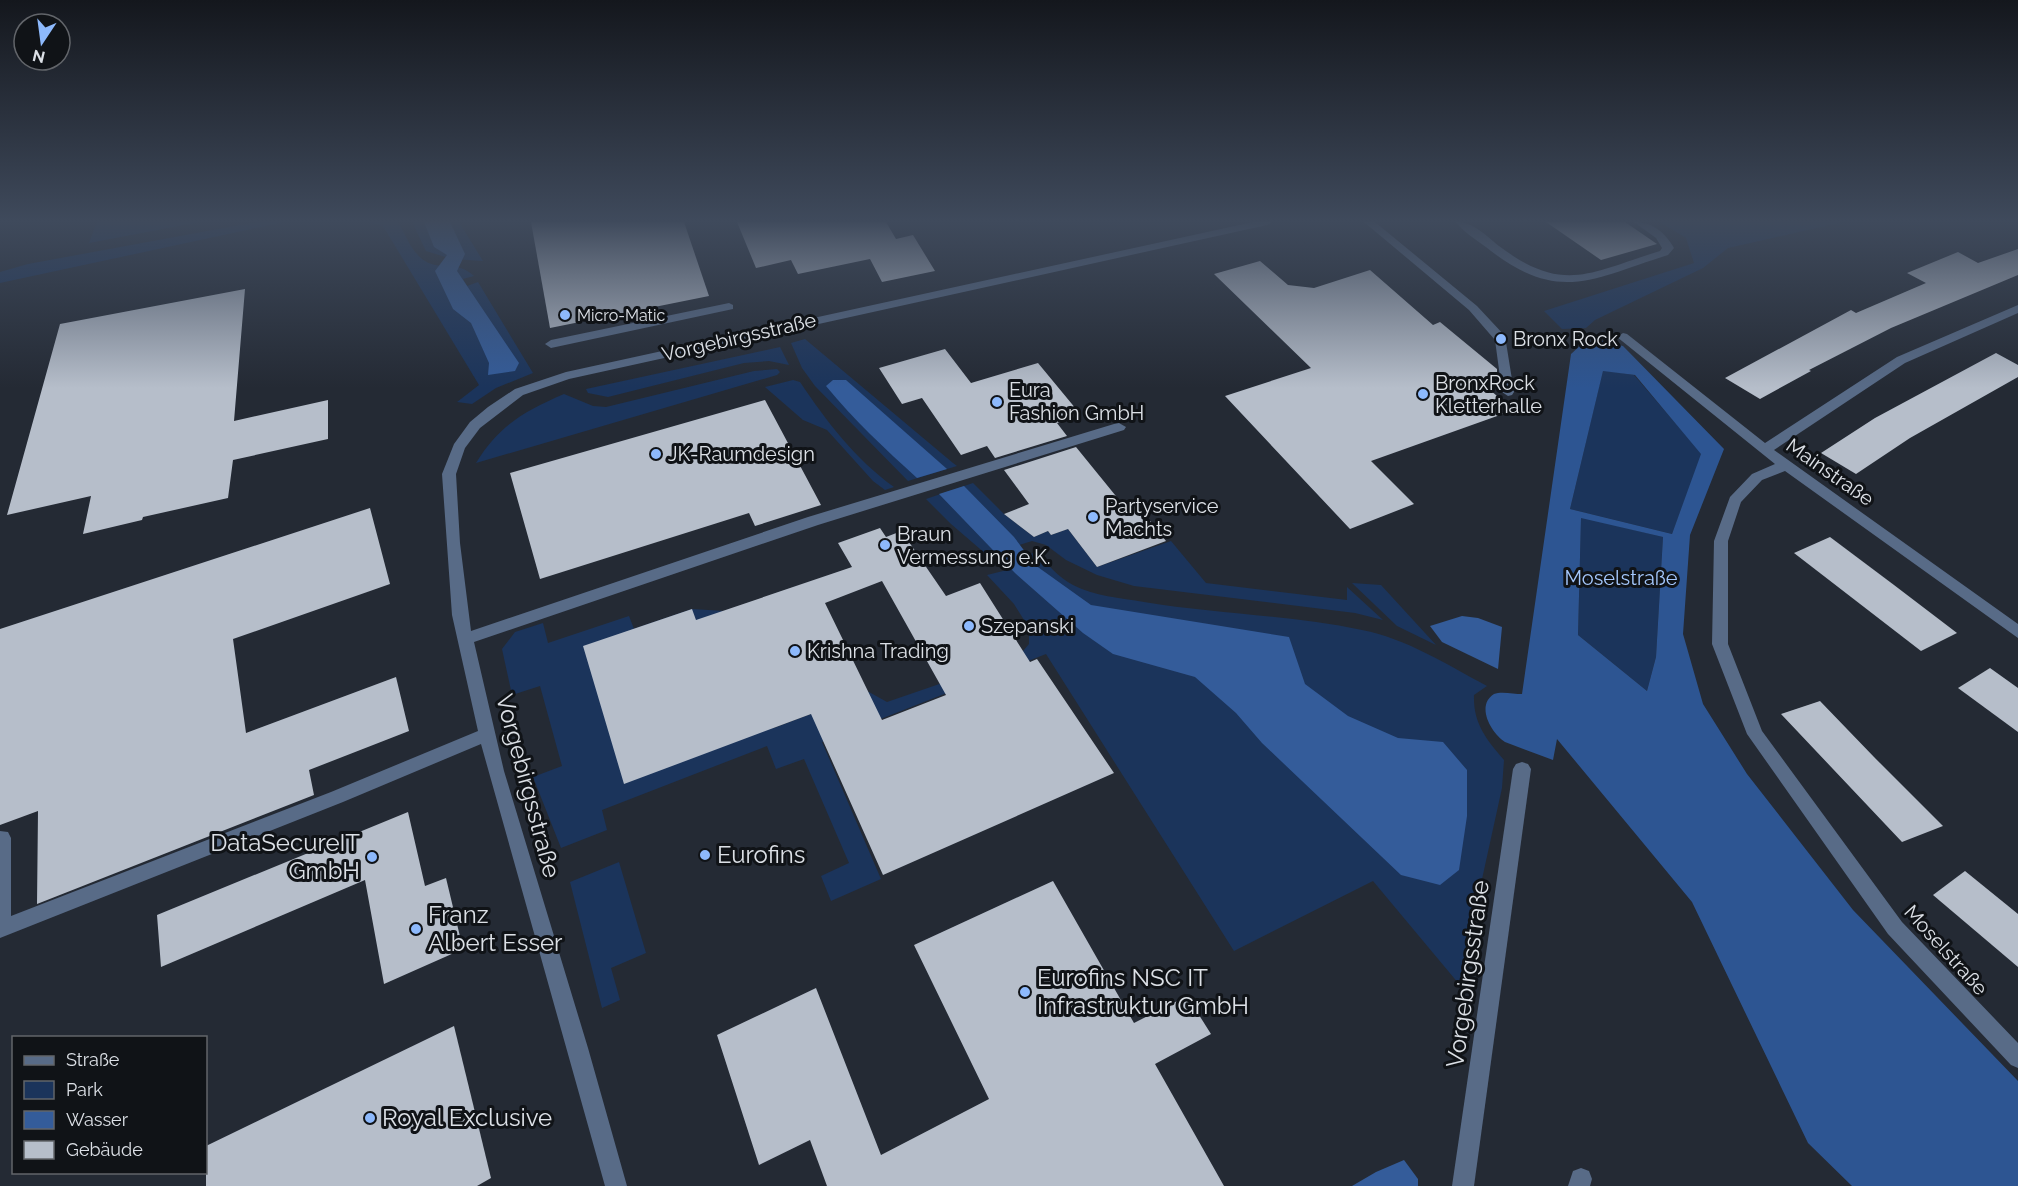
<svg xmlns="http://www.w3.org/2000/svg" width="2018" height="1186" viewBox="0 0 2018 1186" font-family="Raleway,sans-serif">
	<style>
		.green { fill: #1b345b }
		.forest { fill: #2d5592; fill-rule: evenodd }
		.water { fill: #345c9a }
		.building { fill: #b6beca; fill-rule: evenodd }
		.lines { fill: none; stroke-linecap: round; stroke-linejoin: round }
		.minor { fill: #586b87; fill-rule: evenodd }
		.poi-dot { fill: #8db9fc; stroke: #101317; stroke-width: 2 }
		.labels { text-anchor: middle; stroke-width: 6; stroke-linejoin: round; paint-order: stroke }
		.far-poi-label { font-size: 16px; fill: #dce0e6; stroke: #101317; text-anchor: start }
		.street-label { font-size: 20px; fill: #dce0e6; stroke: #101317 }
		.poi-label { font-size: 20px; fill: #dce0e6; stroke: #101317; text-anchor: start }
		.park-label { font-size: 20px; fill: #a4c7fc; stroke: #101317 }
		.near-street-label { font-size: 24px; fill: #dce0e6; stroke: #101317 }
		.near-poi-label { font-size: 24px; fill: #dce0e6; stroke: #101317; text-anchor: start }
	</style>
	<rect width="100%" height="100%" fill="#242a34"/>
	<g class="green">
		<polygon points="97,222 200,222 89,243"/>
		<polygon points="256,222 284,222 0,283 0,272 28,264"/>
		<path d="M368 222H398C406 235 411 252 425 261 441 271 457 260 474 276L463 279 467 286 478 282 533 373 496 388 472 404 457 402 479 385 383 226Z"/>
		<polygon points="412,222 459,222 483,261 452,259 426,251"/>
		<polygon points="1660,222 1843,222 1728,248 1703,268 1595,320 1586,328 1562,329 1544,311 1694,263 1686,238"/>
		<polygon points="805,339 953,463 957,466 908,481 815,386 802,368 791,343"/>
		<polygon points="780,347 789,365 769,361 744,363 608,397 588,393 586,389"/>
		<path d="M777 369 780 372 777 375 476 463C499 425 525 411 564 394L593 406 606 407 754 371Z"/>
		<polygon points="1603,370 1634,375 1702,454 1672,534 1570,509"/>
		<path d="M793 380 800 382C827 422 855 459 894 487L885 490 873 481 827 430 803 420 765 387Z"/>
		<polygon points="973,483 1004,514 1034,537 1048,531 1051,535 1068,529 1097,567 1171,541 1206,583 1347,600 1347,587 1383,620 1355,613 1134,586 1097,575 1066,560 1046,545 1032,541 987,555 951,524 926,499"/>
		<polygon points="1581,517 1663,537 1656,657 1647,691 1578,635"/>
		<path d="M1036 551C1046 563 1058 577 1073 585 1094 596 1121 598 1144 602 1216 614 1290 615 1362 630 1407 639 1446 664 1487 686L1474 695C1473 723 1486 739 1504 760L1502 788 1459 984 1373 881 1234 951 1046 654 822 742 881 879 831 901 821 876 849 863 804 759 776 769 767 746 602 810 607 830 561 848 533 777 562 766 540 686 512 695 502 649 515 632 543 623 548 643 629 616 634 629 583 646 692 609 725 611 774 728 869 692 887 702 1018 657 1029 644V628L1014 604 987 575 1003 571Z"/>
		<polygon points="1352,583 1381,585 1436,645 1397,626"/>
		<polygon points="619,862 646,953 611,968 620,1000 602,1008 570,882"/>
	</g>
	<path class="forest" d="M1597 340 1623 346 1724 449 1690 535 1683 634 1703 704 1747 774 1853 910 2018 1081V1186H1852L1808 1143 1692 902 1557 739 1553 760 1505 742C1492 734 1475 706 1494 694 1501 691 1514 694 1522 694L1571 354 1582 344ZM1603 371 1635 375 1701 454 1672 534 1570 509ZM1581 518 1663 537 1656 657 1647 691 1578 635Z"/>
	<g class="water">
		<polygon points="424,222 450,222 465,254 457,271 519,363 515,371 488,375 489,363 471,323 453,309 435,271 447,255 434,247"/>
		<path d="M833 380H846L947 469 917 478C885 449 854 420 826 386Z"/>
		<polygon points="964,486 1014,537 1035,565 1091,605 1289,637 1305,684 1348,716 1398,738 1443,742 1467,770 1467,816 1459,870 1440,885 1401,875 1262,743 1236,713 1195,677 1113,654 1083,633 1015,573 939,494"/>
		<polygon points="1462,616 1478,618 1502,627 1498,669 1442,642 1430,626"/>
		<polygon points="1404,1160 1418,1179 1418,1186 1352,1186 1376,1172"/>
	</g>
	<g class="building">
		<polygon points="531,222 684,222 709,296 550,328"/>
		<polygon points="737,222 886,222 896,239 913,235 935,271 882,282 870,259 798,274 791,260 756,268"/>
		<polygon points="1546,222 1625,222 1657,244 1601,260"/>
		<polygon points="2018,249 2018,275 1891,328 1809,370 1811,371 1760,399 1725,378 1851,310 1856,313 1926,283 1907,273 1958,252 1978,263"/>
		<polygon points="1260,261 1288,285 1314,288 1370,270 1433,325 1440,322 1497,369 1497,375 1479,381 1514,410 1371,461 1414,504 1350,529 1225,396 1311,368 1214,274"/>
		<polygon points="245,289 234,421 328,400 328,439 233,460 228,498 143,517 142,520 83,534 91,496 7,515 60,324"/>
		<polygon points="945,349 971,383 1038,363 1081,415 1057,423 1067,436 995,458 987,446 961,455 922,398 902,404 879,368"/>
		<polygon points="1996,353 2018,365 2018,377 1910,438 1856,474 1821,453 1875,418"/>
		<polygon points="765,400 821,505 755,526 749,513 540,579 510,473"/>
		<polygon points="1076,447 1124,506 1135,502 1166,541 1097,567 1068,529 1051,535 1048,531 1034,537 1004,514 1029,504 1004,470"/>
		<polygon points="370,508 390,584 233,639 246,733 396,677 409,731 309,770 314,795 37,904 38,811 0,825 0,629"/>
		<path d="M880 528 886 537 899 532 905 543 909 542 946 596 980 583 1030 662 1037 659 1114 773 883 875 811 714 624 784 583 646 692 609 696 620 852 567 838 543ZM882 581 946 695 882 720 825 603Z"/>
		<polygon points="1830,537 1894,585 1957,633 1921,651 1794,553"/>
		<polygon points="1990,668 2018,688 2018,732 1958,688"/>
		<polygon points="1820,701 1874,757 1943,826 1902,842 1781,714"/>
		<polygon points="408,812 425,886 446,878 463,949 384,984 365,880 161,967 157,915"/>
		<polygon points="1965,871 2018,914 2018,967 1933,895"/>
		<polygon points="1053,881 1134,1023 1187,996 1211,1034 1155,1064 1224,1186 827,1186 810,1140 759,1165 717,1035 816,988 881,1155 989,1099 914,945"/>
		<polygon points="454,1026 491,1178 477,1186 206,1186 206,1146"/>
	</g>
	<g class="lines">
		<g class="minor">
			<polygon points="1253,222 1272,222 1267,225 569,379 523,395 480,428 465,448 456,474 460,543 471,631 808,517 1114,424 1119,423 1126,427 1124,430 818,525 474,642 504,771 588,1048 627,1186 605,1186 481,744 343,802 0,938 0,831 8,832 11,838 11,916 331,792 478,731 452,615 442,474 454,444 470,422 488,407 515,389 566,372"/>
			<polygon points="1364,222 1375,222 1477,306 1505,336 1514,392 1512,395 1508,396 1502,392 1495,340 1469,310"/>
			<path d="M1456 222C1474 222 1485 235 1499 246 1564 295 1591 272 1660 251L1662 248 1656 238 1634 222C1652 222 1665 232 1674 248L1668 255C1594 278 1560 304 1491 251 1480 242 1464 233 1456 222Z"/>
			<polygon points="729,303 733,305 733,309 551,348 545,344 551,340"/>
			<polygon points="2018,305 2018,313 1905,363 1774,450 2018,624 2018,638 1785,471 1762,480 1741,502 1728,541 1728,644 1762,731 1902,922 2018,1043 2018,1068 2011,1065 1888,934 1747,734 1712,644 1714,541 1730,497 1752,474 1775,464 1617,337 1623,333 1627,334 1765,443 1897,357"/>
			<polygon points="1522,762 1528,764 1531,769 1474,1186 1452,1186 1513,769 1516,764"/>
			<polygon points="1581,1168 1589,1171 1592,1179 1590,1186 1568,1186 1573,1171"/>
		</g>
	</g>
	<linearGradient id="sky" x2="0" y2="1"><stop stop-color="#14171d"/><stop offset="0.57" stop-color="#3f4a5c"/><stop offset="1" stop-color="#3f4a5c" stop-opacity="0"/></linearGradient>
	<rect width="2018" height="388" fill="url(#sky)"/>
	<g class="poi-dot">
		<circle cx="565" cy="315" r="6"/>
		<circle cx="1501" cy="339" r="6"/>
		<circle cx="1423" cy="394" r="6"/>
		<circle cx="997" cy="402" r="6"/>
		<circle cx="656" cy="454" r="6"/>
		<circle cx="1093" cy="517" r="6"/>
		<circle cx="885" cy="545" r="6"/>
		<circle cx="969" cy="626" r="6"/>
		<circle cx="795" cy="651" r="6"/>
		<circle cx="705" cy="855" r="6"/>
		<circle cx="372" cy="857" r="6"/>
		<circle cx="416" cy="929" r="6"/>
		<circle cx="1025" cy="992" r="6"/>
		<circle cx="370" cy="1118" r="6"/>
	</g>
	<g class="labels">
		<g class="far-poi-label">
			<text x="577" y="321">Micro-Matic</text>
		</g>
		<g class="street-label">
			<text transform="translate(739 337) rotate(-13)" y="7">Vorgebirgsstraße</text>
			<text transform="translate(1830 472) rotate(35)" y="7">Mainstraße</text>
			<text transform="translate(1946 950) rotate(48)" y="7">Moselstraße</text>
		</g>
		<g class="poi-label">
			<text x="1513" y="346">Bronx Rock</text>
			<text x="1435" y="390">BronxRock<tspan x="1435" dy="23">Kletterhalle</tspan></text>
			<text x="1009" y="397">Eura<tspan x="1009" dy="23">Fashion GmbH</tspan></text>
			<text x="668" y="461">JK-Raumdesign</text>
			<text x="1105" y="513">Partyservice<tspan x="1105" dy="23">Machts</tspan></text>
			<text x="897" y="541">Braun<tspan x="897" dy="23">Vermessung e.K.</tspan></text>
			<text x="981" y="633">Szepanski</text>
			<text x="807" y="658">Krishna Trading</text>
		</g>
		<g class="park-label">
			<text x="1621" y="585">Moselstraße</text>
		</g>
		<g class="near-street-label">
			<text transform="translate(528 786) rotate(75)" y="8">Vorgebirgsstraße</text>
			<text transform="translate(1468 974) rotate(-82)" y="8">Vorgebirgsstraße</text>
		</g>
		<g class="near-poi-label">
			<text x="360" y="851" text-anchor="end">DataSecureIT<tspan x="360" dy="28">GmbH</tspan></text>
			<text x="717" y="863">Eurofins</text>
			<text x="428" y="923">Franz<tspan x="428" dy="28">Albert Esser</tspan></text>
			<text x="1037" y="986">Eurofins NSC IT<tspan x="1037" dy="28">Infrastruktur GmbH</tspan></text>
			<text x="382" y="1126">Royal Exclusive</text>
		</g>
	</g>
	<rect x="12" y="1036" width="195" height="138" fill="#101317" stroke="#62656a" stroke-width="1.5"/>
	<rect x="24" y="1056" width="30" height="9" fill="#586b87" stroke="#62656a" stroke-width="1.5"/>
	<text x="66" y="1066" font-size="18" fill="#dce0e6">Straße</text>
	<rect x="24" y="1081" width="30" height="18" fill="#1b345b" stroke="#62656a" stroke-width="1.5"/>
	<text x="66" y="1096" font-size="18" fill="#dce0e6">Park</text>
	<rect x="24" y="1111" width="30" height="18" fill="#345c9a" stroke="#62656a" stroke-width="1.5"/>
	<text x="66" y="1126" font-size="18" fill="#dce0e6">Wasser</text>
	<rect x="24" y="1141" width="30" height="18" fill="#b6beca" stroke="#62656a" stroke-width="1.5"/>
	<text x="66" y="1156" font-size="18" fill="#dce0e6">Gebäude</text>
	<g transform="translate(42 42) rotate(193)"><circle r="28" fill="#101317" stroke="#62656a" stroke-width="1.5"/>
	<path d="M0-4.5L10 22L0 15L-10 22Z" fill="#8db9fc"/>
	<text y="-9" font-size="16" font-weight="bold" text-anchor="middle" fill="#dce0e6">N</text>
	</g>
</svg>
